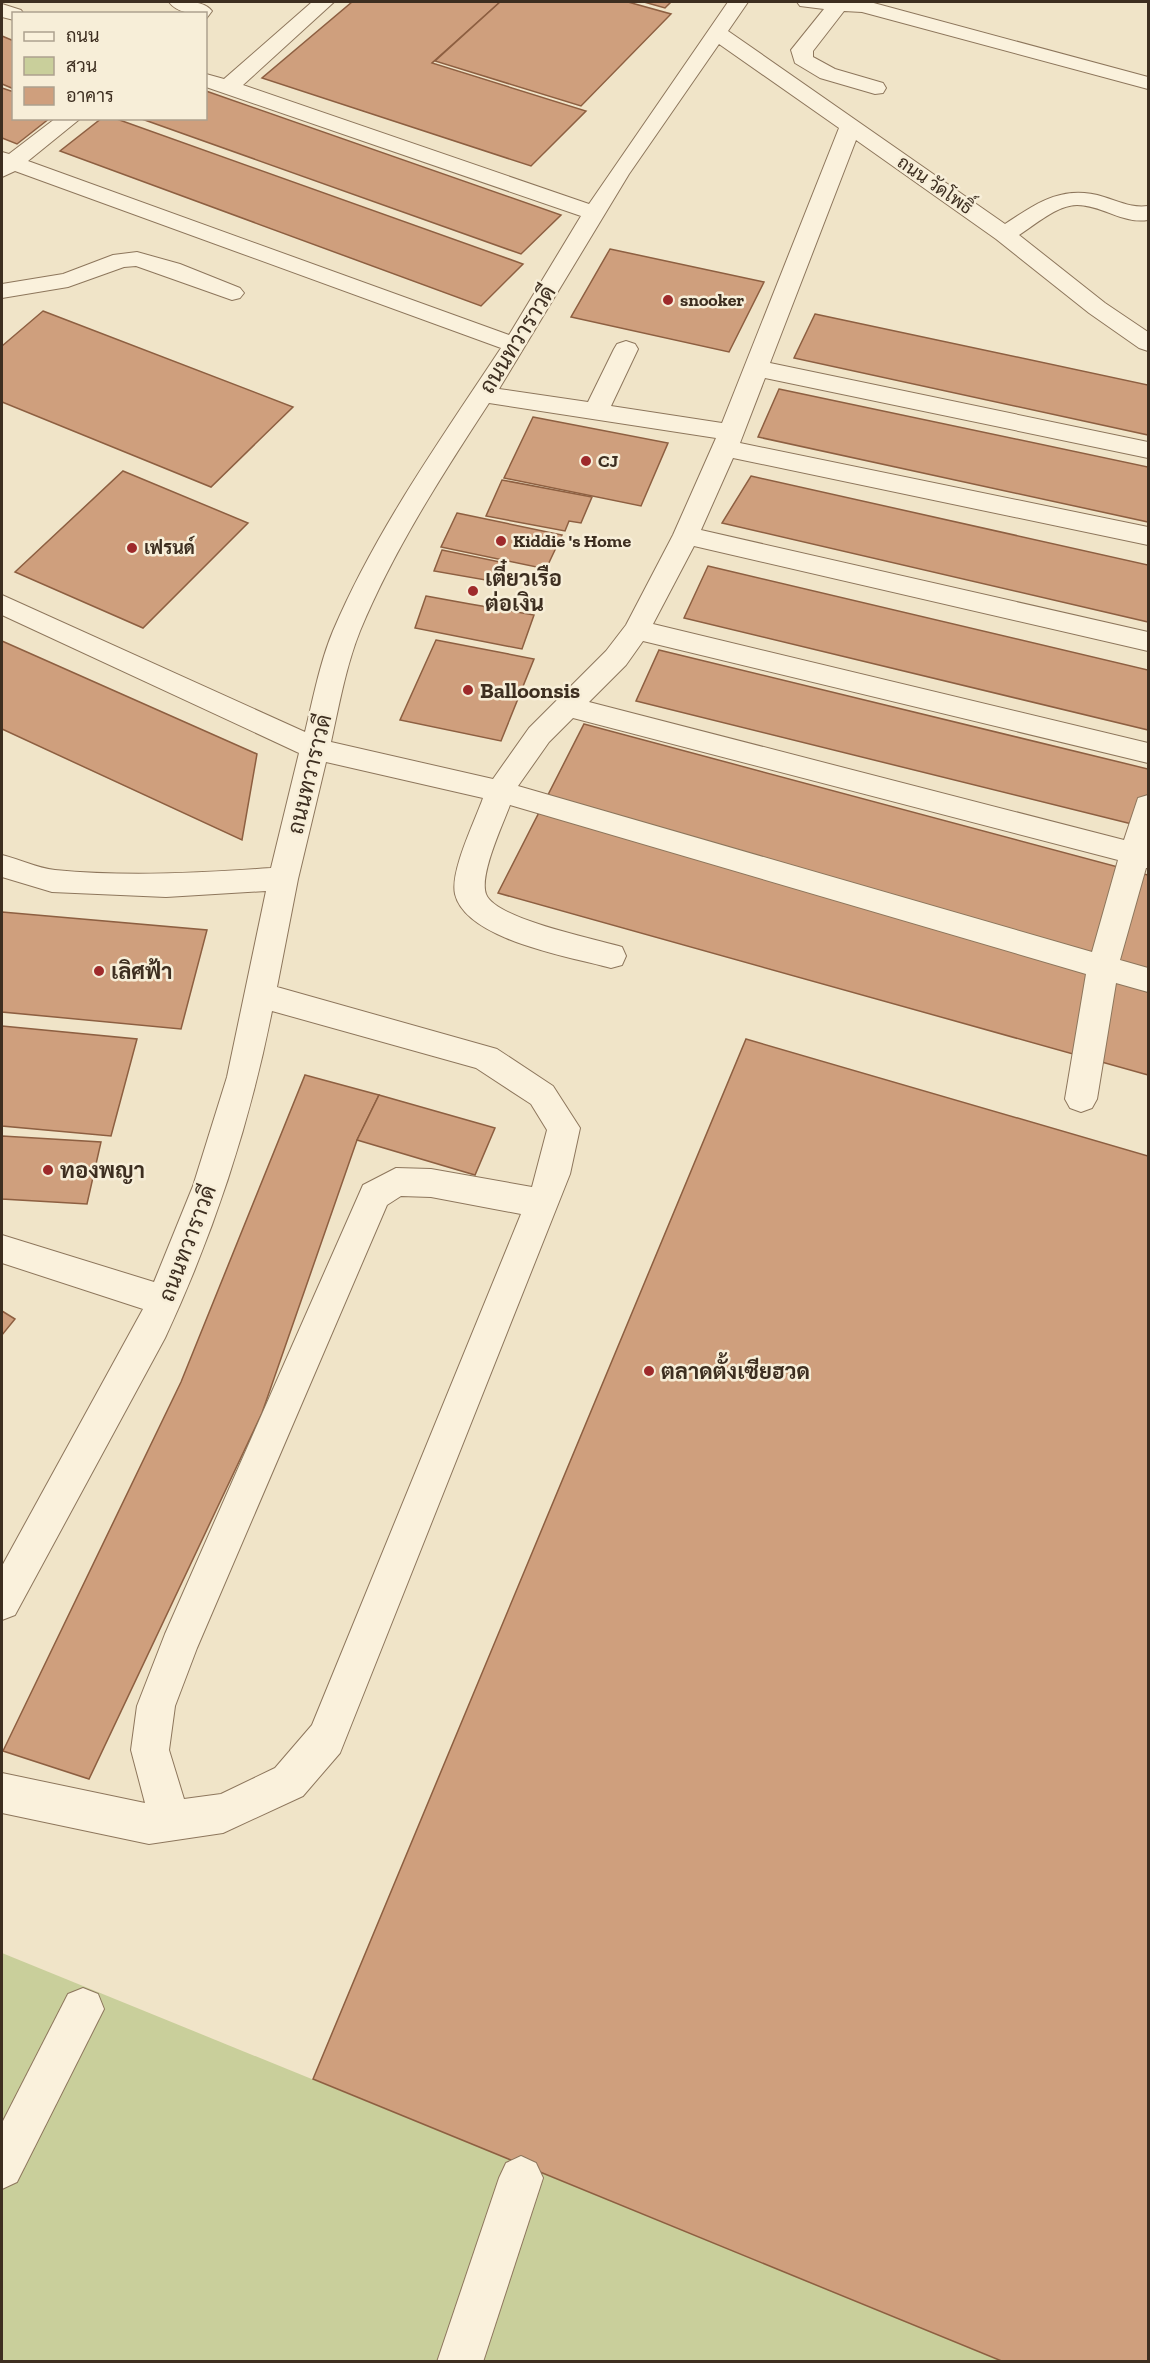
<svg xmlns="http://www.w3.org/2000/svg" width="1150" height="2363" viewBox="0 0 1150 2363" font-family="'Zilla Slab',Sarabun,serif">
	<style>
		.green { fill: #c9cf9b }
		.building { fill: #cf9f7d; stroke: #8d5f41; stroke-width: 1.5 }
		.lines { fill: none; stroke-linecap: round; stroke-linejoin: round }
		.minor-casing { stroke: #8d765c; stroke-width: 2 }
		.minor { fill: #faf1dc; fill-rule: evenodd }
		.poi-dot { fill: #9e2a2b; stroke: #f7eed8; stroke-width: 2 }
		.labels { text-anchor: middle; stroke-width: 5; stroke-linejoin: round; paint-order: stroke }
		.far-street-label { font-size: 18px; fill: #3d2e20; stroke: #f7eed8 }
		.far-poi-label { font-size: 18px; font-weight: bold; fill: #3d2e20; stroke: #f7eed8; text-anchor: start }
		.street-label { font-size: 22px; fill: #3d2e20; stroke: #f7eed8 }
		.poi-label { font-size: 22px; font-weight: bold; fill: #3d2e20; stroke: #f7eed8; text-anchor: start }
	</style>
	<rect width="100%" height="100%" fill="#f0e4c8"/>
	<polygon class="green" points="2,1953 1004,2361 2,2361"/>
	<g class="building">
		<polygon points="352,2 500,2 432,63 586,111 531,166 262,78"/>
		<polygon points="500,2 628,2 671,14 581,106 435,61"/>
		<polygon points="644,2 671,2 665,8"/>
		<polygon points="2,36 14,41 14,89 2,84"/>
		<polygon points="2,88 14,92 14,118 50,118 17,144 2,138"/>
		<polygon points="206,91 561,215 521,254 139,118 206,118"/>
		<polygon points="102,118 114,118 523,264 481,306 60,151"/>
		<polygon points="610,249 764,282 729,352 571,317"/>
		<polygon points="43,311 293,407 211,487 2,402 2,346"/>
		<polygon points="815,314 1148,385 1148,435 794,358"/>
		<polygon points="779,389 1148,467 1148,522 758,437"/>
		<polygon points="533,417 668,443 641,506 504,478"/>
		<polygon points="123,471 248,523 143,628 15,572"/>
		<polygon points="751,476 1148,565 1148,622 722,523"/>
		<polygon points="502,480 592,497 581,523 569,521 565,531 486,516"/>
		<polygon points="457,513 562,535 546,569 441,547"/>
		<polygon points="442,550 505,563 497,582 434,571"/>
		<polygon points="708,566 1148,670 1148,730 684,618"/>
		<polygon points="426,596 470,604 534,615 522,649 415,628"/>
		<polygon points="436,640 534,659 501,741 400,720"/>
		<polygon points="2,641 257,754 242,840 2,729"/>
		<polygon points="659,650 1148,769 1148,828 636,701"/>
		<polygon points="584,724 1148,875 1148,1075 498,893"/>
		<polygon points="2,912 207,930 181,1029 2,1012"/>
		<polygon points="2,1026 137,1039 111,1136 2,1126"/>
		<polygon points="746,1039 1148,1156 1148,2362 1004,2362 313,2079"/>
		<polygon points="305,1075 379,1095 357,1140 262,1413 89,1779 3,1751 181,1382"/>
		<polygon points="379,1095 495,1128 475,1175 357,1140"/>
		<polygon points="2,1136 101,1142 87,1204 2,1199"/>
		<polygon points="2,1311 15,1319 2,1335"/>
	</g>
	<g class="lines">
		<g class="minor-casing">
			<g id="minor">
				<path d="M169 2C182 1 204 0 212 11L206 19V14C193 14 177 13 169 2Z"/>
				<path d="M312 2H334L243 85 589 204 728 2H748L728 31 1005 224C1037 203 1063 184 1104 197 1120 202 1131 208 1148 206V220C1122 224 1102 205 1077 205 1057 205 1035 225 1019 235L1105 303 1148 332V351L1139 348 1089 313 996 239 856 140 770 363 1148 442V458L765 378 740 443 1148 527V545L733 458 701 530 1148 632V651L694 546 653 624 1148 743V763L643 641 626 665 589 702 1124 840 1138 798 1148 795V868H1146L1120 960 1148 968V992L1116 983 1097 1099 1092 1108 1081 1112 1070 1108 1065 1099 1086 974 510 805C503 824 479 875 486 894 495 919 595 939 622 947L626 956 622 965 611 968C571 957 466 940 455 894 450 871 475 821 483 798L326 762 298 879 277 987 497 1049 553 1086 580 1128 570 1174 340 1753 303 1796 223 1833 149 1844 2 1813V1773L145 1803 131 1750 137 1706 165 1634 363 1185 396 1168 431 1169 532 1187 547 1130 531 1104 476 1068 272 1011C250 1123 213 1235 165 1338L15 1615 2 1620V1566L143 1309 2 1263V1235L154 1282 193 1186 227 1077 266 891 166 897 52 892 2 877V855C19 859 37 868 55 870 127 877 199 873 271 868L299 753 2 615V595L305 732C313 699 320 662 333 631 376 530 441 439 501 348L15 171 2 177V152L9 154 56 118H81L28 161 509 335 581 216 206 87V74L224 79ZM719 44 839 128 722 423 611 406 638 349 635 344 626 341 617 344 614 349 588 402 499 389 629 174ZM489 403 716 438 673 535 626 625 606 651 529 728 493 779 331 742C339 705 346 666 360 631 393 551 442 475 489 403ZM573 718 1118 860 1092 952 518 786 549 742ZM401 1196 431 1197 521 1214 312 1725 275 1768 221 1794 184 1799 169 1750 175 1706 197 1648 387 1205Z"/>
				<polygon points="797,2 870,2 1148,77 1148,89 862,12 844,11 813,51 813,57 835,69 883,83 886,88 883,93 875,94 820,78 795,63 791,50 824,9 800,6"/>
				<polygon points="2,4 21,10 24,14 14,14 14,20 2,17"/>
				<polygon points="137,252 180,264 240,288 244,293 240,298 232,300 136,266 124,267 68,287 2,298 2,284 63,274 113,255"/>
				<polygon points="83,1988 98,1994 104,2009 17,2182 2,2189 2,2123 68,1994"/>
				<polygon points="521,2156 536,2163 543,2178 483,2362 437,2362 499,2178 506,2163"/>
			</g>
		</g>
		<use href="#minor" class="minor"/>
	</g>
	<g class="poi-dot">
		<circle cx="668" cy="300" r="6"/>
		<circle cx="586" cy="461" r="6"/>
		<circle cx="501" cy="541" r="6"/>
		<circle cx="132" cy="548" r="6"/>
		<circle cx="473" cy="591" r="6"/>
		<circle cx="468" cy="690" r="6"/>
		<circle cx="99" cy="971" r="6"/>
		<circle cx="48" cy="1170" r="6"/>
		<circle cx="649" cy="1371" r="6"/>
	</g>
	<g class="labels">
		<g class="far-street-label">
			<text transform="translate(935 185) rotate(35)" y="6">ถนน วัดโพธิ์</text>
		</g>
		<g class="far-poi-label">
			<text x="680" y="306">snooker</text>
			<text x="598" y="467">CJ</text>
			<text x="513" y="547">Kiddie 's Home</text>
			<text x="144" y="554">เฟรนด์</text>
		</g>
		<g class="street-label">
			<text transform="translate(517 339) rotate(-58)" y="8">ถนนทวาราวดี</text>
			<text transform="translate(309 774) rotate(-76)" y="8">ถนนทวาราวดี</text>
			<text transform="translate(187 1243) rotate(-69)" y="8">ถนนทวาราวดี</text>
		</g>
		<g class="poi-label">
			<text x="485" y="586">เตี๋ยวเรือ<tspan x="485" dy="25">ต่อเงิน</tspan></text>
			<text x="480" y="698">Balloonsis</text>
			<text x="111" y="979">เลิศฟ้า</text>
			<text x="60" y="1178">ทองพญา</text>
			<text x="661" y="1379">ตลาดตั้งเซียฮวด</text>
		</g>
	</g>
	<rect width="1150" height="2363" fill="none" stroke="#3d2e20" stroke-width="6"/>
	<rect x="12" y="12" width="195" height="108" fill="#f7eed8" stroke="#ada18e" stroke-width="1.5"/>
	<rect x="24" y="32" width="30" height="9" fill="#faf1dc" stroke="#ada18e" stroke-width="1.5"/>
	<text x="66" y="42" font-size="18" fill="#3d2e20">ถนน</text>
	<rect x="24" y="57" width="30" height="18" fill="#c9cf9b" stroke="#ada18e" stroke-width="1.5"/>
	<text x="66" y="72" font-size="18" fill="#3d2e20">สวน</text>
	<rect x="24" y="87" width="30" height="18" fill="#cf9f7d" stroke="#ada18e" stroke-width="1.5"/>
	<text x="66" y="102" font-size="18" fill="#3d2e20">อาคาร</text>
</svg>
